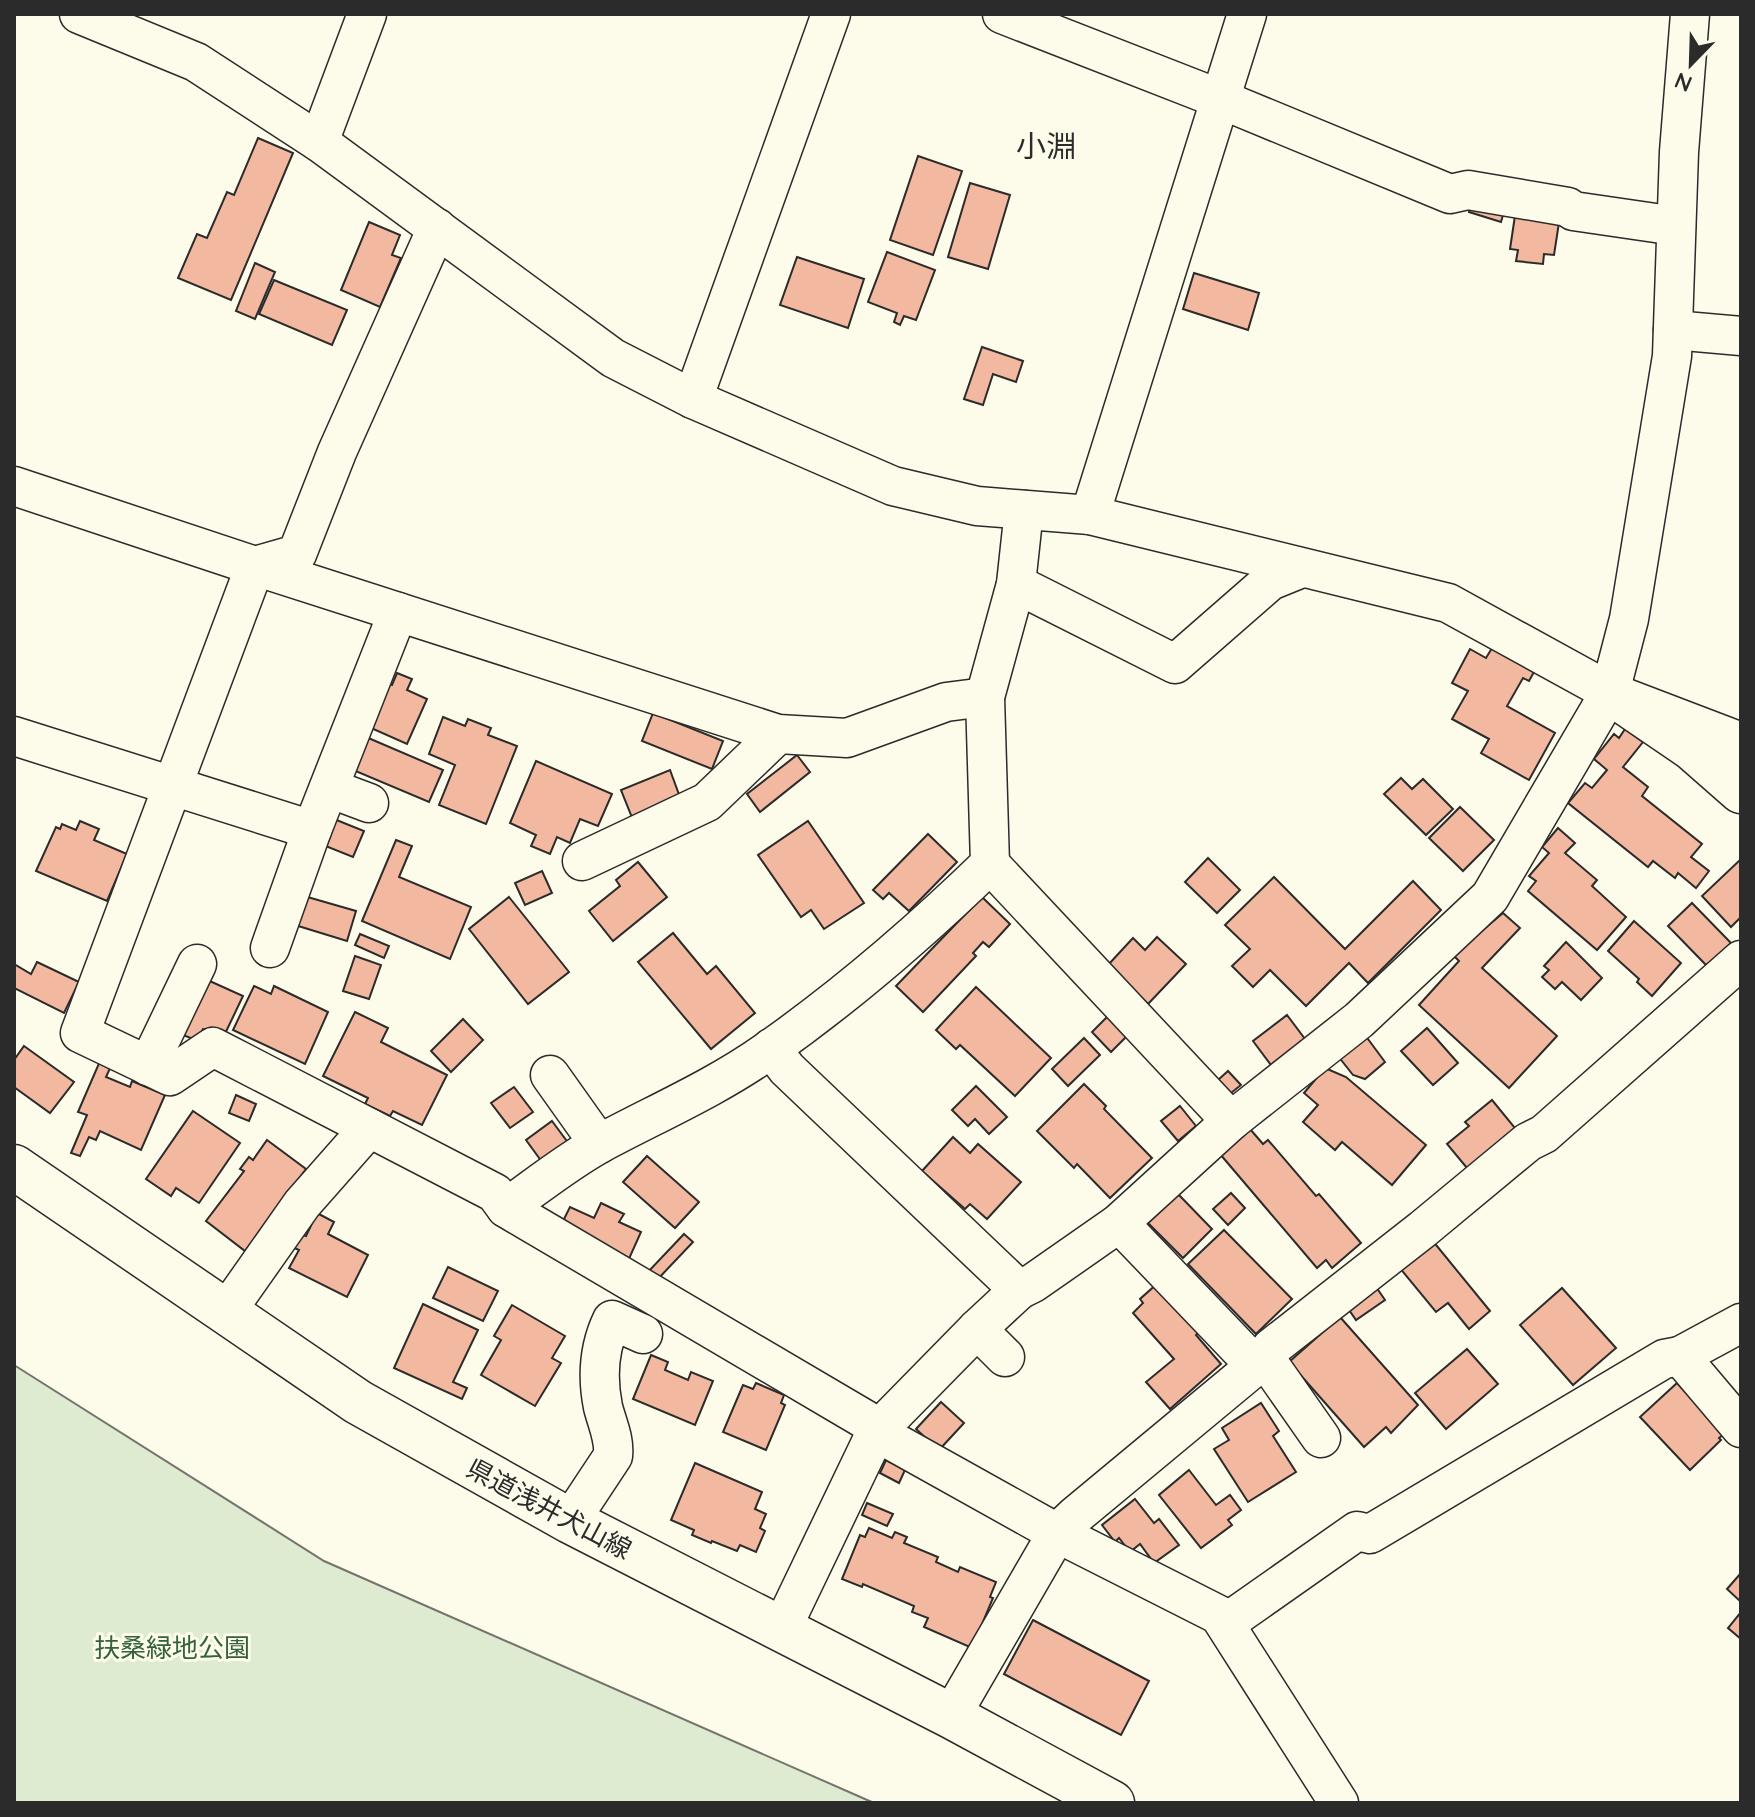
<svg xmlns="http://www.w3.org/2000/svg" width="1755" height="1817" viewBox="0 0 1755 1817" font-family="Quicksand,'Noto Sans JP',sans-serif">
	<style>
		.green { fill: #deebd1; stroke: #74746e; stroke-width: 2 }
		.building { fill: #f2b8a0; stroke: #2b2b2b; stroke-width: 2 }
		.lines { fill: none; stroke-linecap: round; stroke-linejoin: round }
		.minor-casing { stroke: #2b2b2b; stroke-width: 41 }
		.tertiary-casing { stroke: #2b2b2b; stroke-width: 47 }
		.secondary-casing { stroke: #2b2b2b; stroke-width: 47 }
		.minor { stroke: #fdfbea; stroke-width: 38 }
		.tertiary { stroke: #fdfbea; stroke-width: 44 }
		.secondary { stroke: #fdfbea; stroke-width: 44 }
		.labels { text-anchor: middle; stroke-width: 6; stroke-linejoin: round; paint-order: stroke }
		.street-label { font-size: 26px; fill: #2b2b2b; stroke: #fdfbea }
		.park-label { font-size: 26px; fill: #34623c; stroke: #fdfbea }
		.quarter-label { font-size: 30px; fill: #2b2b2b; stroke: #fdfbea }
	</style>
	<rect width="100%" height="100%" fill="#fdfbea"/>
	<polygon class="green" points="14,1365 324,1561 874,1803 14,1803"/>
	<g class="building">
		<polygon points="258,138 293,153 231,300 178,278 197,234 207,238 227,192 234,195"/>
		<polygon points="918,156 962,171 933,255 890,240"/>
		<polygon points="970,183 1010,195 988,269 948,257"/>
		<polygon points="1473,199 1505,208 1501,222 1469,212"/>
		<polygon points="1516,209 1560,216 1554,255 1544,254 1543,264 1516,261 1518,250 1510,249"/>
		<polygon points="369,222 400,235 392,255 401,258 380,307 341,290"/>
		<polygon points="887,252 935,270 916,320 904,316 900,325 894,322 897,313 868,302"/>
		<polygon points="797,257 864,279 848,328 780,305"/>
		<polygon points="255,263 275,272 255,319 236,311"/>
		<polygon points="1194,273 1259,293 1248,330 1183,309"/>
		<polygon points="274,280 347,310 332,345 259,314"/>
		<polygon points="982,347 1023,361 1016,382 993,374 983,405 964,399"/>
		<polygon points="1492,648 1534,672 1529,681 1523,678 1507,706 1555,733 1529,780 1481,753 1489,739 1452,719 1468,691 1452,683 1470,649 1486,658"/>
		<polygon points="397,673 412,679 407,690 427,699 407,744 362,724 382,681 392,685"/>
		<polygon points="653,713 723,741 712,769 642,741"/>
		<polygon points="443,717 465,726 468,719 491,728 488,735 517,746 486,824 439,805 455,765 429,754"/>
		<polygon points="1625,729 1643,742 1623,767 1648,787 1642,796 1702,844 1691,857 1709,871 1696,888 1678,873 1675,878 1653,861 1648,867 1568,803 1585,783 1592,788 1607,770 1594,759 1614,734 1619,738"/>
		<polygon points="359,734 443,770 429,802 346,767"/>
		<polygon points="797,755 810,772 760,812 747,794"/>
		<polygon points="536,761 612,794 598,826 580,819 570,843 557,837 550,854 531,846 536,835 510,823"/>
		<polygon points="670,770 681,800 633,820 621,790"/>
		<polygon points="1401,778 1412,789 1423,779 1453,809 1426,835 1384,794"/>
		<polygon points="1460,807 1494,840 1463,871 1429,838"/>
		<polygon points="329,817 364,831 353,857 318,843"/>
		<polygon points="80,821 99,829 94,840 127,854 107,901 36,871 56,827 60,829 62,824 76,830"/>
		<polygon points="808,821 864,903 824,929 811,910 801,917 758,855"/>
		<polygon points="1558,828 1575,843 1565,853 1597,880 1592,886 1626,917 1597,950 1528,891 1536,881 1529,876 1549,853 1542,847"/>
		<polygon points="928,834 957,862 909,911 889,893 883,899 873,890"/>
		<polygon points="396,840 412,846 399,877 471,907 450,959 362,921"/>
		<polygon points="1208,858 1240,890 1217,913 1185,882"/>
		<polygon points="1741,859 1741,917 1731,927 1702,896"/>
		<polygon points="638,862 667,897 613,941 589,911 620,886 616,880"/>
		<polygon points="542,871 552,893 525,905 515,883"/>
		<polygon points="1274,877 1345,949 1413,881 1441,910 1368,983 1349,963 1306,1006 1270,970 1253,987 1232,966 1250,949 1225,925"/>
		<polygon points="304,896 356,911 347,941 295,925"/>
		<polygon points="509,897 569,972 528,1004 469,929"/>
		<polygon points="982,897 1010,924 989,947 983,942 973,953 976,956 923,1012 896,986"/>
		<polygon points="1692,903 1731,943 1707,966 1668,926"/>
		<polygon points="1503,913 1520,928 1482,968 1557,1036 1509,1088 1419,1005 1459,961 1453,955"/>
		<polygon points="1634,921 1681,963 1652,996 1637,982 1639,979 1608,951"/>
		<polygon points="673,933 707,974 716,966 755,1013 711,1049 638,962"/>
		<polygon points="360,934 389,946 384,958 355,945"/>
		<polygon points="1157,937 1186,964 1148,1004 1108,965 1133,938 1145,950"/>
		<polygon points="1566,942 1602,978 1581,1000 1562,982 1555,989 1542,977 1549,970 1544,966"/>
		<polygon points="355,956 381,965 369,999 343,991"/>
		<polygon points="37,962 79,982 64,1013 14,988 14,964 31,974"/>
		<polygon points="203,978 243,996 223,1038 203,1029 198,1041 178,1033"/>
		<polygon points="254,986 271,994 274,986 328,1012 305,1064 233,1030"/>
		<polygon points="976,987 1051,1058 1015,1096 960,1045 956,1049 936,1030"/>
		<polygon points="355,1012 388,1028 381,1042 447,1075 422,1125 393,1111 390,1116 365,1104 368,1098 323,1076"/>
		<polygon points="1109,1015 1129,1034 1111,1052 1092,1032"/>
		<polygon points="1287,1015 1305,1039 1271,1065 1253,1041"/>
		<polygon points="463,1019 483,1040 451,1072 431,1051"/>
		<polygon points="1427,1028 1458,1063 1433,1085 1401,1051"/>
		<polygon points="1365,1035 1385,1062 1365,1079 1353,1075 1338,1056"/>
		<polygon points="1084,1038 1100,1055 1068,1086 1052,1069"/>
		<polygon points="24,1046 74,1082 50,1113 14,1087 14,1060"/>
		<polygon points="100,1061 111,1066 106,1077 130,1087 132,1081 165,1095 141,1150 100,1131 96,1140 89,1137 80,1156 71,1153 87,1115 78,1112"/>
		<polygon points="1325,1068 1346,1077 1426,1145 1392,1185 1342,1142 1335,1150 1303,1122 1318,1105 1304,1093"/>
		<polygon points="1228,1071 1241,1085 1231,1093 1218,1080"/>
		<polygon points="1084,1084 1106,1106 1104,1109 1152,1158 1110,1198 1077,1164 1074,1168 1037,1131"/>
		<polygon points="976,1086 1007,1117 989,1134 975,1119 968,1126 952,1110"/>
		<polygon points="514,1087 533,1112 510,1128 491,1103"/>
		<polygon points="236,1095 256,1104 249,1121 229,1113"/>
		<polygon points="1492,1100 1515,1128 1467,1168 1447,1144 1469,1126 1465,1122"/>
		<polygon points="1180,1106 1196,1126 1178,1141 1161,1121"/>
		<polygon points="193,1111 240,1143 199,1203 176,1188 171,1196 146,1179"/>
		<polygon points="552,1121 569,1144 542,1162 526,1140"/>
		<polygon points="1250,1129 1263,1144 1268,1140 1316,1196 1319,1194 1361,1243 1332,1268 1326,1260 1317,1268 1220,1154"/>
		<polygon points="953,1137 970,1153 978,1144 1021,1182 987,1219 970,1204 965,1209 922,1171"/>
		<polygon points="267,1140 306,1169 245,1251 206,1221 244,1171 240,1169 249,1157 253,1160"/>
		<polygon points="647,1156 699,1202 675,1228 623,1182"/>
		<polygon points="1231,1193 1245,1208 1228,1225 1213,1209"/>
		<polygon points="1178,1194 1212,1229 1183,1258 1148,1223"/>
		<polygon points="601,1203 624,1214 619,1222 641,1232 628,1261 559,1229 570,1207 594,1218"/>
		<polygon points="317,1213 334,1222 328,1234 368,1255 347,1297 289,1268 299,1250 292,1247 299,1234 306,1236"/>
		<polygon points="1224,1230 1292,1299 1256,1334 1188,1264"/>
		<polygon points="684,1234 693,1242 656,1281 647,1273"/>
		<polygon points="1432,1240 1490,1311 1469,1329 1448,1303 1436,1312 1399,1267"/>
		<polygon points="448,1267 498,1291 483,1321 433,1298"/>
		<polygon points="1158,1283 1200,1331 1196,1335 1221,1364 1170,1409 1146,1382 1174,1359 1133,1313 1143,1303 1140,1299"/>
		<polygon points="1374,1284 1385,1300 1356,1320 1345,1304"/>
		<polygon points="1562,1288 1616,1348 1573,1385 1520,1325"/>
		<polygon points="423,1304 478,1330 453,1382 467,1388 462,1399 394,1368"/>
		<polygon points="512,1305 565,1336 552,1358 561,1363 535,1406 481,1375 501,1340 494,1336"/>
		<polygon points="1340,1317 1418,1405 1391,1433 1386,1427 1364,1447 1289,1362"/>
		<polygon points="1467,1349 1498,1384 1446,1429 1415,1393"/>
		<polygon points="651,1355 668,1362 665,1370 688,1380 691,1372 713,1381 695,1425 633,1399"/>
		<polygon points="756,1383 784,1395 781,1403 785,1405 766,1450 723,1432 743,1385 753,1389"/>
		<polygon points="1677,1383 1724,1434 1719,1438 1721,1440 1690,1470 1640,1417"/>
		<polygon points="941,1402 964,1423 939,1450 916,1429"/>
		<polygon points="1261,1403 1279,1431 1273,1436 1296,1472 1248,1502 1214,1449 1229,1440 1222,1428"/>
		<polygon points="886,1460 905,1470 899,1483 880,1473"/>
		<polygon points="695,1463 762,1492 755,1509 766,1514 760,1528 765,1531 756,1552 740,1545 737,1551 712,1541 711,1543 692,1535 694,1530 671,1520"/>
		<polygon points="1189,1470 1216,1505 1230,1495 1241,1510 1228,1520 1232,1525 1201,1548 1159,1495"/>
		<polygon points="1135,1499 1154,1523 1159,1519 1179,1545 1154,1563 1140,1544 1130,1552 1119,1538 1115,1542 1102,1525"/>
		<polygon points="867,1503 893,1514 887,1526 862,1515"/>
		<polygon points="869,1528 892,1538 895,1532 907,1537 904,1543 938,1557 936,1562 958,1572 960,1567 996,1582 990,1597 993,1598 972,1648 924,1627 928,1618 912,1612 914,1606 863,1584 862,1587 842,1579 860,1535 865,1537"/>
		<polygon points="1741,1573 1741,1602 1727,1589"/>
		<polygon points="1741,1612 1741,1639 1728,1628"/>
		<polygon points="1033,1620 1149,1681 1121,1735 1004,1674"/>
	</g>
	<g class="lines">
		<g class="minor-casing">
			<g id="minor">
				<polyline points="79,14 196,62 319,142 613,358 693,399 893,486 977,506 1090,515 1448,603 1610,692 1741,742"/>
				<polyline points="1002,14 1220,99 1450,194 1468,190 1568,207 1573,211 1676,226"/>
				<polyline points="319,142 367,14"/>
				<polyline points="437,228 337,452 297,554 255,566 80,1033 170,1076 213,1047 495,1193 506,1208 866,1420 876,1432 1057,1533 1219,1615 1339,1803"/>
				<polyline points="1673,330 1741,336"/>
				<polyline points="693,399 831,14"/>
				<polyline points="14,486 255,566 778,734 847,738 946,702 985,697"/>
				<polyline points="1090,515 1247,14"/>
				<polyline points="1016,584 1175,664 1270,581 1302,568"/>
				<polyline points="14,736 312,830"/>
				<polyline points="329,788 369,803"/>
				<polyline points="582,861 707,802 778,734"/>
				<polyline points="990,864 1231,1121"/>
				<polyline points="270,948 312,830 398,612"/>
				<polyline points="771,1048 787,1069 1019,1290"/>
				<polyline points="148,1066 197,964"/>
				<polyline points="550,1075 599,1144"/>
				<path d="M506 1208C537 1186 568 1161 601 1143 657 1113 715 1088 766 1052 846 996 920 932 990 864L985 697 1016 584 1024 510"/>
				<polyline points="1119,1223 1255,1365"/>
				<polyline points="226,1312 302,1204 369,1128"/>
				<polyline points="1741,1323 1680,1356 1741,1428"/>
				<polyline points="977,1329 1005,1357"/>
				<polyline points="1265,1358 1321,1438"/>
				<path d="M570 1521 613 1456C615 1439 607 1423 603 1407 597 1377 599 1347 612 1320L643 1334"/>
				<polyline points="1226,1623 1357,1531 1370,1534 1664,1359 1680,1356"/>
				<polyline points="781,1630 876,1432 977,1329 1019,1290 1033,1283 1119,1223 1231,1121 1359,1020 1490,897 1610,692 1629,619 1672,356 1679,152 1690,14"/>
				<polyline points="951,1716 1057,1533 1076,1515 1265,1358 1271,1348 1423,1229 1528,1142 1544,1134 1741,960"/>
			</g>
		</g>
		<g class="tertiary-casing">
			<polyline id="tertiary" points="1610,692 1692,748 1741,791"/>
		</g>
		<g class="secondary-casing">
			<polyline id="secondary" points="14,1167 358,1402 570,1521 951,1716 1112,1803"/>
		</g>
		<use href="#minor" class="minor"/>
		<use href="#tertiary" class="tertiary"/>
		<use href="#secondary" class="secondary"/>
	</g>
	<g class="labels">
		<g class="street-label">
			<text transform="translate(549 1509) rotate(28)" y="9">県道浅井犬山線</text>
		</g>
		<g class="park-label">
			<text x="172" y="1657">扶桑緑地公園</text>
		</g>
		<g class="quarter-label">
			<text x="1046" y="157">小淵</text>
		</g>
	</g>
	<rect width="1755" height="1817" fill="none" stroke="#2b2b2b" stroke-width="32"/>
	<g transform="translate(1691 64) rotate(203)" stroke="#fdfbea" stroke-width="6" paint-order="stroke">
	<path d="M0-6L14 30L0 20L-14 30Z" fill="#2b2b2b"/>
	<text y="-12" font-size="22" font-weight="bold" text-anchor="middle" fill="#2b2b2b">N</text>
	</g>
</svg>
